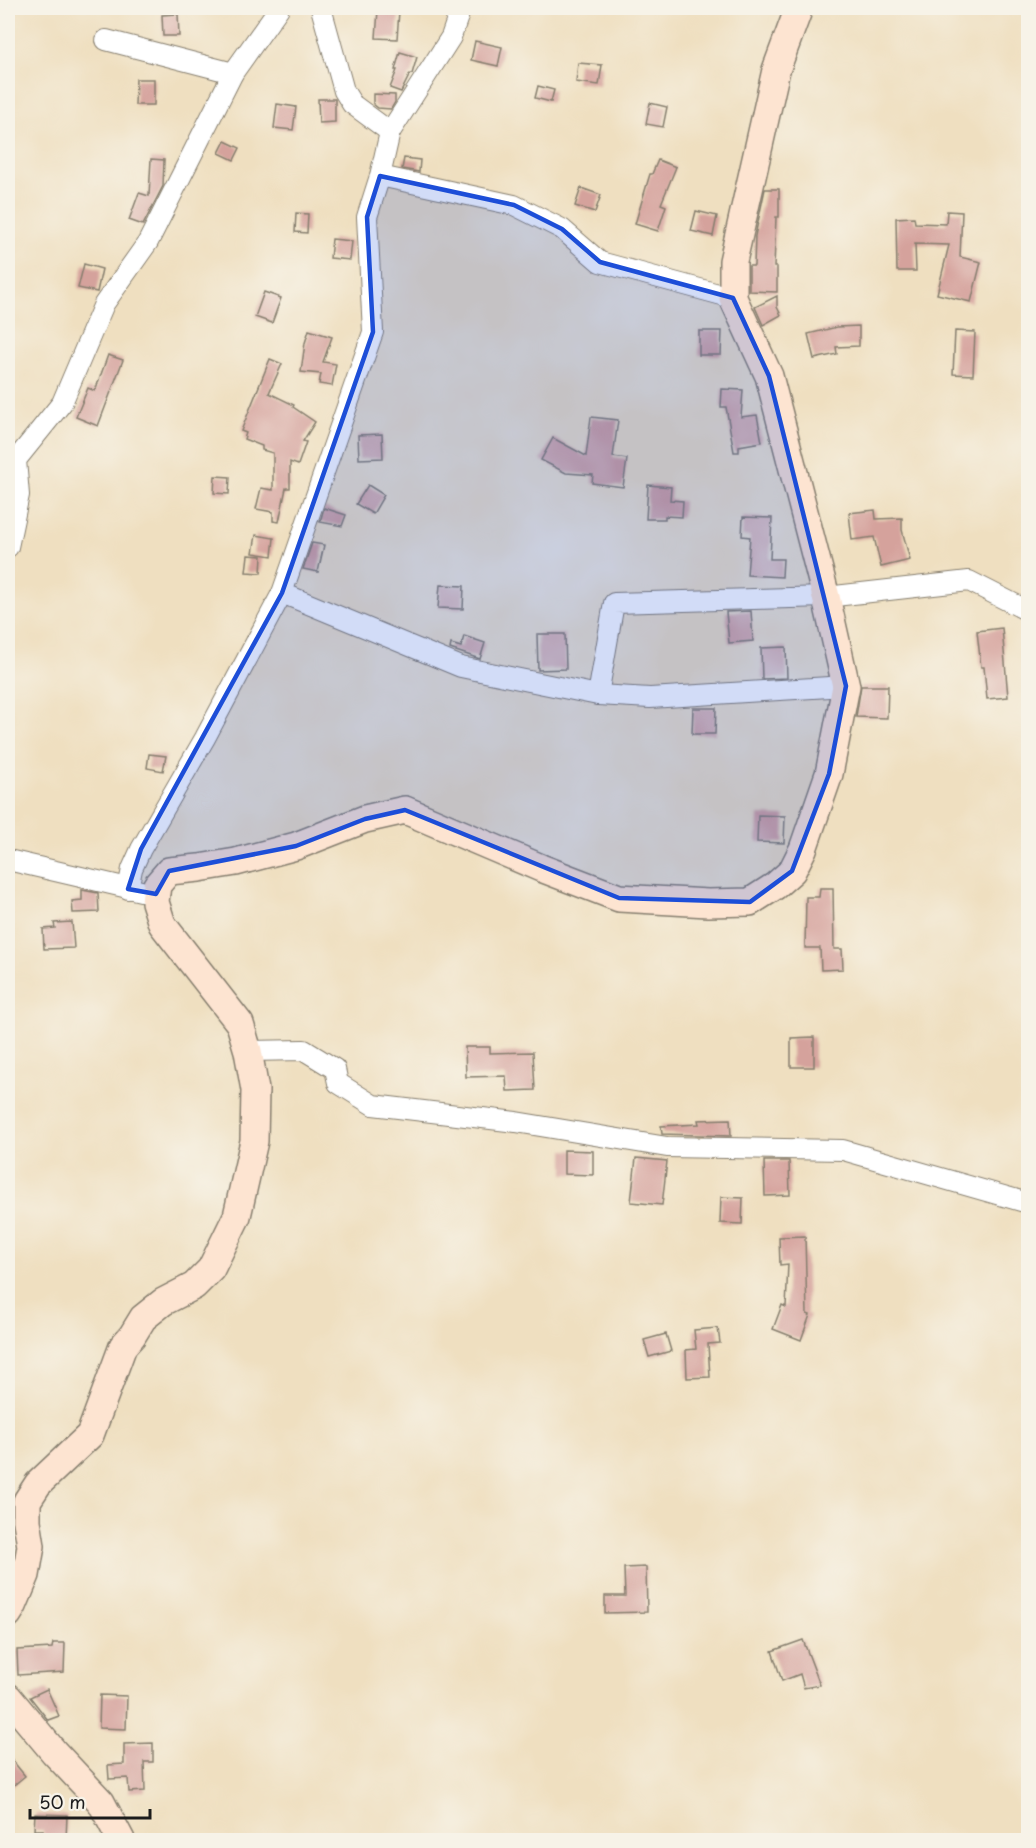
<svg xmlns="http://www.w3.org/2000/svg" width="1036" height="1848" viewBox="0 0 1036 1848" font-family="'Playpen Sans',sans-serif">
	<style>
		.building { fill: #d5a29c }
		.lines { fill: none; stroke-linecap: round; stroke-linejoin: round }
		.minor-casing { stroke: #867e6e; stroke-width: 22 }
		.secondary-casing { stroke: #867e6e; stroke-width: 30 }
		.minor { stroke: #fff; stroke-width: 20 }
		.secondary { stroke: #fde4d1; stroke-width: 27 }
		.marked { fill: #1d4ed8; fill-opacity: 0.2; stroke: #1d4ed8; stroke-width: 4.5; stroke-linejoin: round }
	</style>
	<rect width="100%" height="100%" fill="#f7f3e8"/>
	<filter id="ink" filterUnits="userSpaceOnUse"><feTurbulence type="fractalNoise" baseFrequency=".0167" numOctaves="2"/><feDisplacementMap in="SourceGraphic" scale="12" xChannelSelector="R" yChannelSelector="G"/><feConvolveMatrix kernelMatrix="1 2 1 2 8 2 1 2 1" color-interpolation-filters="sRGB"/></filter>
	<filter id="wash" filterUnits="userSpaceOnUse"><feTurbulence type="fractalNoise" baseFrequency=".008" numOctaves="4" result="noise"/><feDisplacementMap in="SourceGraphic" scale="24" xChannelSelector="R" yChannelSelector="G"/><feGaussianBlur stdDeviation="1.35" result="paint"/><feColorMatrix in="noise" values="0 0 0 0 0 0 0 0 0 0 0 0 0 0 0 0 0 1.4 0 .05"/><feComposite in="paint" operator="in"/></filter>
	<g filter="url(#wash)">
		<rect width="100%" height="100%" fill="#efdfc0"/>
		<g id="blocks">
			<g class="building">
				<polygon points="378,10 399,11 397,39 376,38"/>
				<polygon points="178,14 179,36 163,36 162,15"/>
				<polygon points="475,41 502,47 498,66 471,60"/>
				<polygon points="400,52 417,57 412,74 410,74 401,92 390,88 397,70 395,70"/>
				<polygon points="578,63 602,65 599,85 576,82"/>
				<polygon points="136,79 154,79 154,105 135,105"/>
				<polygon points="538,86 554,90 551,102 535,98"/>
				<polygon points="373,94 395,95 395,102 391,109 378,108 373,104"/>
				<polygon points="318,99 335,99 335,122 319,123"/>
				<polygon points="650,103 667,107 663,127 646,124"/>
				<polygon points="277,104 296,107 293,130 274,128"/>
				<polygon points="225,141 240,148 234,160 219,153"/>
				<polygon points="404,158 420,160 419,172 402,169"/>
				<polygon points="151,159 164,160 163,186 143,225 129,220 139,193 149,196"/>
				<polygon points="658,160 676,167 661,204 666,206 658,231 635,224 650,174 652,174"/>
				<polygon points="581,188 601,195 595,212 575,206"/>
				<polygon points="765,189 779,189 779,217 776,217 774,267 777,267 777,292 749,291 749,266 754,266 755,236"/>
				<polygon points="696,211 717,216 713,236 691,231"/>
				<polygon points="947,211 962,212 960,257 981,262 971,302 937,294 949,245 915,244 916,271 897,271 896,218 914,217 915,223 946,224"/>
				<polygon points="296,213 308,214 307,233 295,232"/>
				<polygon points="332,239 352,241 350,260 330,258"/>
				<polygon points="84,264 102,269 97,292 78,288"/>
				<polygon points="264,292 281,298 272,323 255,317"/>
				<polygon points="777,296 777,307 781,315 763,325 755,307"/>
				<polygon points="859,326 859,346 836,347 837,354 814,359 808,334 837,327"/>
				<polygon points="309,330 332,337 323,362 336,364 332,386 319,384 321,374 301,372 305,343"/>
				<polygon points="699,331 722,331 721,355 699,355"/>
				<polygon points="955,331 975,332 973,375 953,374"/>
				<polygon points="108,355 123,360 98,426 76,417 88,388 95,391"/>
				<polygon points="270,359 282,364 269,393 294,405 293,407 315,422 303,441 306,442 298,465 290,462 290,488 286,488 279,522 273,521 273,512 256,509 261,488 273,490 273,453 262,450 262,446 244,439 246,433 241,431"/>
				<polygon points="722,389 743,390 741,417 757,415 762,442 739,446 739,452 734,452 726,407 721,407"/>
				<polygon points="591,417 618,420 613,457 627,459 623,487 592,483 593,475 566,473 541,460 553,438 586,456"/>
				<polygon points="382,434 383,458 359,459 358,435"/>
				<polygon points="215,476 230,477 229,494 214,493"/>
				<polygon points="368,485 384,495 373,514 356,504"/>
				<polygon points="648,485 671,487 670,500 683,501 682,517 665,516 665,519 646,519"/>
				<polygon points="324,508 346,515 342,526 320,522"/>
				<polygon points="875,510 876,519 902,518 902,530 910,560 881,567 874,537 852,540 849,513"/>
				<polygon points="743,517 772,518 770,559 783,559 782,577 747,575 750,537 742,536"/>
				<polygon points="256,535 274,538 272,556 253,553"/>
				<polygon points="312,543 324,545 318,572 303,569"/>
				<polygon points="248,555 262,556 261,573 246,572"/>
				<polygon points="440,585 464,586 463,609 438,608"/>
				<polygon points="751,611 753,641 729,643 726,612"/>
				<polygon points="1002,628 1008,697 987,699 984,667 981,667 977,631"/>
				<polygon points="537,634 565,634 566,669 538,670"/>
				<polygon points="464,636 485,643 480,659 450,649 451,644 461,647"/>
				<polygon points="786,647 787,678 762,679 761,648"/>
				<polygon points="861,686 888,686 887,718 856,717"/>
				<polygon points="693,708 716,708 715,734 692,734"/>
				<polygon points="149,754 166,756 163,771 147,768"/>
				<polygon points="758,815 785,816 784,843 757,842"/>
				<polygon points="820,888 833,888 834,949 842,949 843,969 821,970 820,948 805,948 806,897 819,897"/>
				<polygon points="82,890 98,893 99,912 73,913 72,901 82,900"/>
				<polygon points="72,922 74,948 44,949 43,929 55,928 54,923"/>
				<polygon points="814,1037 814,1067 791,1067 791,1038"/>
				<polygon points="465,1047 490,1047 490,1053 533,1052 535,1090 507,1091 506,1076 466,1077"/>
				<polygon points="730,1119 731,1136 662,1134 661,1126 699,1124 698,1120"/>
				<polygon points="564,1150 593,1151 593,1175 564,1174"/>
				<polygon points="636,1158 667,1161 662,1205 631,1202"/>
				<polygon points="764,1161 789,1161 790,1195 765,1196"/>
				<polygon points="721,1197 743,1198 742,1224 720,1223"/>
				<polygon points="805,1236 807,1314 810,1315 801,1340 773,1329 782,1305 786,1307 788,1264 780,1265 779,1237"/>
				<polygon points="718,1328 720,1343 708,1344 710,1377 687,1378 686,1350 696,1349 694,1330"/>
				<polygon points="666,1334 671,1351 649,1357 644,1340"/>
				<polygon points="646,1567 647,1612 605,1613 605,1596 625,1596 624,1568"/>
				<polygon points="803,1640 820,1685 804,1688 800,1674 782,1681 772,1651"/>
				<polygon points="53,1643 65,1643 64,1672 18,1675 17,1650 52,1648"/>
				<polygon points="47,1689 59,1716 48,1720 30,1697"/>
				<polygon points="100,1695 127,1696 126,1729 99,1728"/>
				<polygon points="153,1743 153,1762 144,1762 145,1791 129,1792 128,1778 109,1779 108,1765 124,1764 124,1744"/>
				<polygon points="8,1755 25,1776 8,1790"/>
				<polygon points="35,1814 67,1815 66,1840 43,1840 43,1830 34,1830"/>
			</g>
		</g>
	</g>
	<g filter="url(#ink)">
		<use href="#blocks" fill-opacity="0" stroke="#867e6e" stroke-width="1.5"/>
		<g class="lines">
			<g class="minor-casing">
				<g id="minor">
					<polyline points="321,8 344,91 352,104 390,132"/>
					<polyline points="106,40 233,73"/>
					<polyline points="380,176 514,205 562,229 600,262 733,298"/>
					<polyline points="8,547 19,495 16,460 62,403 104,304 148,242 233,73 279,8"/>
					<polyline points="282,593 461,667 598,695 650,698 846,686"/>
					<polyline points="598,695 614,603 826,597 969,581 1028,611"/>
					<polyline points="8,860 141,891"/>
					<polyline points="128,889 132,869 141,849 205,738 282,593 373,332 367,217 380,176 390,132 451,37 461,8"/>
					<polyline points="248,1051 304,1050 335,1069 338,1083 373,1105 516,1122 667,1147 843,1150 1028,1203"/>
				</g>
			</g>
			<g class="secondary-casing">
				<g id="secondary">
					<polyline points="8,1614 13,1606 26,1575 31,1546 27,1521 27,1501 38,1484 90,1435 123,1346 132,1336 143,1318 163,1302 194,1286 211,1269 237,1216 254,1141 255,1090 248,1051 240,1024 162,924 155,902 157,885 169,871 199,868 236,862 296,846 365,819 405,810 541,868 619,898 708,903 750,902 775,886 792,871 803,849 829,774 846,686 826,597 769,376 733,298 733,261 776,70 799,8"/>
					<polyline points="8,1697 54,1752 101,1802 121,1840"/>
				</g>
			</g>
			<use href="#minor" class="minor"/>
			<use href="#secondary" class="secondary"/>
		</g>
	</g>
	<path class="marked" d="M380 176 514 205 562 229 600 262 733 298 769 376 846 686 829 774 792 871 750 902 619 898 405 810 365 819 296 846 169 871 156 894 128 889 141 849 282 593 373 332 367 217Z"/>
	<rect width="1036" height="1848" fill="none" stroke="#f7f3e8" stroke-width="30"/>
	<path d="M30 1809v9h120v-9" fill="none" stroke="#1c1c1c" stroke-width="3"/>
	<text x="39" y="1809" font-size="18" fill="#1c1c1c" stroke="#f7f3e8" stroke-width="4.5" paint-order="stroke">50 m</text>
</svg>
